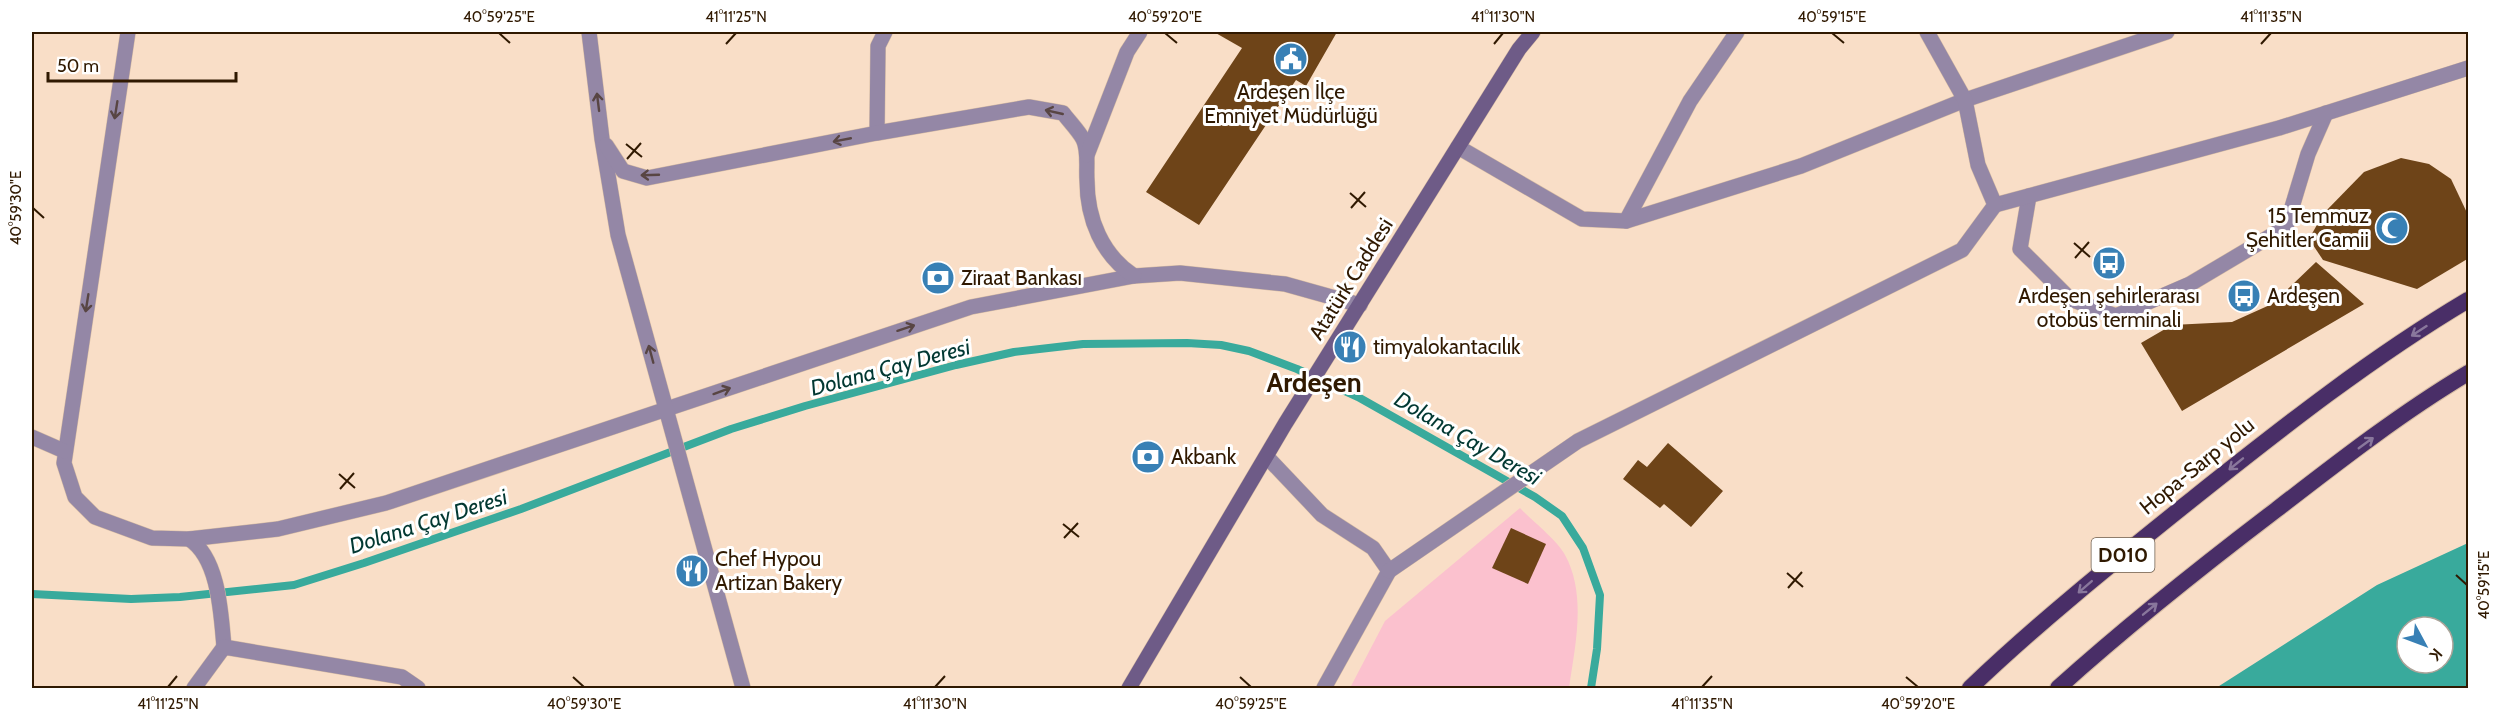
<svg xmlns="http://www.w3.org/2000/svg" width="2500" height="720" viewBox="0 0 2500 720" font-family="Cabin,sans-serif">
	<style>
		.green { fill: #fbc1ce }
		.water { fill: #39aa9c; fill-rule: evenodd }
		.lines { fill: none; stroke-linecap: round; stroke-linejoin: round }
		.stream { stroke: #39aa9c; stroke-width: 8 }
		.building { fill: #6e4418 }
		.service-casing { stroke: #d5bba3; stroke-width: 16 }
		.minor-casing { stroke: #d5bba3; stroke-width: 16 }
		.secondary-casing { stroke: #d5bba3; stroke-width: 16 }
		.trunk-casing { stroke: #d5bba3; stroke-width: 18 }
		.service { stroke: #9487a6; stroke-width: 15 }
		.minor { stroke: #9487a6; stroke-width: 15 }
		.secondary { stroke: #6e5b87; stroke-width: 15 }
		.trunk { stroke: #492e67; stroke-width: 16 }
		.oneway { stroke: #584543 }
		.oneway2 { stroke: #89779c }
		.ticks { fill: none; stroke: #301901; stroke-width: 2 }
		.labels { text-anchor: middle; stroke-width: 6; stroke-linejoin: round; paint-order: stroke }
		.shield { fill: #fff; stroke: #6e5e4d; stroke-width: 1.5 }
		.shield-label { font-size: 20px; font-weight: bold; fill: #301901 }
		.poi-label { font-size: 21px; fill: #301901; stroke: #fff; text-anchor: start }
		.street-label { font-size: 21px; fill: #301901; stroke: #fff }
		.water-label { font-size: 22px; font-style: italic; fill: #023832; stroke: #fff }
		.district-label { font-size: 27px; font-weight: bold; fill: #301901; stroke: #fff }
		.neatline { fill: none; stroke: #301901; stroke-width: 2 }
		.ticks-label { font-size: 15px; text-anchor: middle; fill: #301901 }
	</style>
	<rect width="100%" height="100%" fill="#f9dec7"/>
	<path class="green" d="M1520 508C1532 521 1557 540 1565 555 1587 595 1575 646 1569 688H1350L1385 621Z"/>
	<path class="water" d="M2468 543V688H2216L2377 585ZM2407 627H2443V663H2407Z"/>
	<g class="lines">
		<polyline class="stream" points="32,594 131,599 180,597 294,585 364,563 521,509 731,429 805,406 956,365 1014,352 1083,344 1187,343 1221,345 1249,351 1297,369 1358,397 1535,497 1562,516 1583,548 1600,595 1597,649 1591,688"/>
	</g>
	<g class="building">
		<polygon points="1214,32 1337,32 1306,86 1296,80 1199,225 1146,192 1242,48"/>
		<polygon points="2401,158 2429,164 2451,179 2469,217 2469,258 2417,289 2323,260 2309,239 2323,214 2364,172"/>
		<polygon points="2316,262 2364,304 2182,411 2141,343 2172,325 2232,322 2272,304"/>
		<polygon points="1668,443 1723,491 1691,527 1664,504 1660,508 1623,479 1638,460 1647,467"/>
		<polygon points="1511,528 1546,544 1528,584 1492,568"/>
	</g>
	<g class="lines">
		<g class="service-casing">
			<polyline id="service" points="2029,196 2020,249 2070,299 2116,316 2190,284 2286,227 2308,154 2326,113"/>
		</g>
		<g class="minor-casing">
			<g id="minor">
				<polyline points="128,32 64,463 75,497 95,517 152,538 189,539 278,529 386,503 971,307 1134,276 1180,273 1285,284 1360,305"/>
				<polyline points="589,32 602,139 618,235 743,688"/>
				<polyline points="877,133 878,46 885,32"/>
				<path d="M606 145 623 171 647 178 877 133 1029 107 1063 113C1069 121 1078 130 1083 139 1089 151 1086 167 1087 180 1087 219 1102 255 1134 276"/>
				<polyline points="1458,147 1582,219 1626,221 1801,166 1965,100 2167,32"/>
				<polyline points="1087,155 1127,52 1140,32"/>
				<polyline points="1995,205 2279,128 2468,68"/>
				<polyline points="1626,221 1690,101 1737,32"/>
				<polyline points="32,437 64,451"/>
				<polyline points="1267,457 1322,515 1373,548 1389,571 1324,688"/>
				<path d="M189 539C219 558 221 614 224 647"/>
				<polyline points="1389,571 1578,441 1962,250 1995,205 1978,165 1965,100 1927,32"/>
				<polyline points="194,688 224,647 402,677 418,688"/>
			</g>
		</g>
		<g class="secondary-casing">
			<polyline id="secondary" points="1129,688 1285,424 1519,49 1533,32"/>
		</g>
		<g class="trunk-casing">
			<g id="trunk">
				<path d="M1970 688C2041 620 2119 558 2195 497 2283 427 2372 357 2468 300"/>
				<path d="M2058 688C2128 625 2201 567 2276 510 2338 462 2401 413 2468 373"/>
			</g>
		</g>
		<use href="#service" class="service"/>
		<use href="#minor" class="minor"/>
		<use href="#secondary" class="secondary"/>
		<use href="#trunk" class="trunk"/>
	</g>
	<defs><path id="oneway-shaft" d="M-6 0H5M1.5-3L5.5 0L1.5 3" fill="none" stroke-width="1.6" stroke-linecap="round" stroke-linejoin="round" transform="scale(1.5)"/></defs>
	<g class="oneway">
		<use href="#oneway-shaft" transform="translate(598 102) rotate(-97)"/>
		<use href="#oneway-shaft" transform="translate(116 110) rotate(99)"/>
		<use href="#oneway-shaft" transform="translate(1054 112) rotate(-167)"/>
		<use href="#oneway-shaft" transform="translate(842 140) rotate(169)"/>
		<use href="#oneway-shaft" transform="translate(650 175) rotate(178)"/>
		<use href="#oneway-shaft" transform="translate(87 303) rotate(99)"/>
		<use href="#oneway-shaft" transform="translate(906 328) rotate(-18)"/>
		<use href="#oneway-shaft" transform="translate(651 354) rotate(-105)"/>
		<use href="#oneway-shaft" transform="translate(722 391) rotate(-20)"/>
	</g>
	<g class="oneway2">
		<use href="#oneway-shaft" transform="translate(2419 331) rotate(147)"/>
		<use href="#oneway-shaft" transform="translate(2366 443) rotate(-36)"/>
		<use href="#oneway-shaft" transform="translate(2236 464) rotate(141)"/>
		<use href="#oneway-shaft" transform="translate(2085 587) rotate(139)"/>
		<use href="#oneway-shaft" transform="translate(2150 609) rotate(-39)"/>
	</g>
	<path class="ticks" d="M499 33 510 43M1165 33 1177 43M1832 33 1844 43M726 44 736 33M1494 44 1503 33M2261 44 2271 33M626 144 642 157M627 159 641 143M1350 193 1366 207M33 208 44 218M1351 208 1365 192M2074 243 2090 257M2075 258 2089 242M339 474 355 488M340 489 354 473M1063 524 1079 537M1064 538 1078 523M1787 573 1803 587M2456 575 2467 585M1788 588 1802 572M573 677 584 687M1240 677 1251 687M1906 677 1918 687M168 687 177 676M935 687 945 676M1702 687 1712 676"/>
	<defs>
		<g id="civic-disc" transform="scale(1.725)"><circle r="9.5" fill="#3880b5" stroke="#fff"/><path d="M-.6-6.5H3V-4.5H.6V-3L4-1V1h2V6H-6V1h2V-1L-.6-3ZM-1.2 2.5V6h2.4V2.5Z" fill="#fff"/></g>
		<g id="mosque-disc" transform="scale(1.725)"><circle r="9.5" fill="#3880b5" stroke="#fff"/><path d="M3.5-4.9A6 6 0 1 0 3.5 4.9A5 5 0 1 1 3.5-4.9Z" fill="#fff"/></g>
		<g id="bus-disc" transform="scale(1.725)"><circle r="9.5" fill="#3880b5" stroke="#fff"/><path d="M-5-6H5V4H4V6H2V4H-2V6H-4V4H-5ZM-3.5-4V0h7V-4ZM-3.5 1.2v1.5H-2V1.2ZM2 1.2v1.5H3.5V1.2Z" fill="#fff"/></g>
		<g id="bank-disc" transform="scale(1.725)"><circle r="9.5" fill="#3880b5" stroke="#fff"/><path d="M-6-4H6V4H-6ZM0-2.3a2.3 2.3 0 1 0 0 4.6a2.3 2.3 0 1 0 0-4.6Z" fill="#fff"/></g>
		<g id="restaurant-disc" transform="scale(1.725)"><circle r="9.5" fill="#3880b5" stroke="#fff"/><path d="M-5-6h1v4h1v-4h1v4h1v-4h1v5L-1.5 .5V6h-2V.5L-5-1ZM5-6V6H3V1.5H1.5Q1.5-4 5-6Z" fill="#fff"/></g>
	</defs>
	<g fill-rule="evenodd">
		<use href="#civic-disc" x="1291" y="59"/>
		<use href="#mosque-disc" x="2392" y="228"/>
		<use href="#bus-disc" x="2109" y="263"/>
		<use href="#bank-disc" x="938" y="278"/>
		<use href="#bus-disc" x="2244" y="296"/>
		<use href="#restaurant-disc" x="1350" y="347"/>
		<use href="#bank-disc" x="1148" y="457"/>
		<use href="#restaurant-disc" x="692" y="571"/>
	</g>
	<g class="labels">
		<rect class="shield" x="2091.5" y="538" width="63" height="34" rx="4.5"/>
		<g class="shield-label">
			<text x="2123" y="562">D010</text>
		</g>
		<g class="poi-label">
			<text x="1291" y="99" text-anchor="middle">Ardeşen İlçe<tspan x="1291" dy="24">Emniyet Müdürlüğü</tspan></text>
			<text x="2369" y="223" text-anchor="end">15 Temmuz<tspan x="2369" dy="24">Şehitler Camii</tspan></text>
			<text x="961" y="285">Ziraat Bankası</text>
			<text x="2109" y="303" text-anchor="middle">Ardeşen şehirlerarası<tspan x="2109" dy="24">otobüs terminali</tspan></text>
			<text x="2267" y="303">Ardeşen</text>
			<text x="1373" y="354">timyalokantacılık</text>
			<text x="1171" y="464">Akbank</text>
			<text x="715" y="566">Chef Hypou<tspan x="715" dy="24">Artizan Bakery</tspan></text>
		</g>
		<g class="street-label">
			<text transform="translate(1351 279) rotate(-58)" y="7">Atatürk Caddesi</text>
			<text transform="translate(2197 466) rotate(-39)" y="7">Hopa-Sarp yolu</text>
		</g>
		<g class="water-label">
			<text transform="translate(890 367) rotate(-15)" y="8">Dolana Çay Deresi</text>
			<text transform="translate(1468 438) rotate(30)" y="8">Dolana Çay Deresi</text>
			<text transform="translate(428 521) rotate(-18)" y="8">Dolana Çay Deresi</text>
		</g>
		<g class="district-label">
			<text x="1314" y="392">Ardeşen</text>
		</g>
	</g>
	<rect width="2500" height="720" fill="none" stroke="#ffffff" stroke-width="66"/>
	<g transform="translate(2425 645) rotate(131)"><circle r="28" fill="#ffffff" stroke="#aca399" stroke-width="1.5"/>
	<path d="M0-4.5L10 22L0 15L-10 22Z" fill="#3880b5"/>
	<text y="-9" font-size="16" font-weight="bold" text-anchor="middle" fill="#301901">K</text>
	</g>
	<path d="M48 72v9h188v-9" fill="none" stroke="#301901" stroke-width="3"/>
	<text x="57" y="72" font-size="18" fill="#301901" stroke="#ffffff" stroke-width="4.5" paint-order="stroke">50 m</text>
	<rect x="33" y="33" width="2434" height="654" class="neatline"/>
	<g class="ticks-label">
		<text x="499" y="22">40°59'25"E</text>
		<text x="736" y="22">41°11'25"N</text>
		<text x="1165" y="22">40°59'20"E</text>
		<text x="1503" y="22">41°11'30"N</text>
		<text x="1832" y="22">40°59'15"E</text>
		<text x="2271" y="22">41°11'35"N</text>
		<text transform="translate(16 208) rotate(-90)" y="5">40°59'30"E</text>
		<text transform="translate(2484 585) rotate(-90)" y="5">40°59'15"E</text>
		<text x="168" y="709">41°11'25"N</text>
		<text x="584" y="709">40°59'30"E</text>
		<text x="935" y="709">41°11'30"N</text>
		<text x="1251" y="709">40°59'25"E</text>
		<text x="1702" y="709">41°11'35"N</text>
		<text x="1918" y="709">40°59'20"E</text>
	</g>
</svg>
